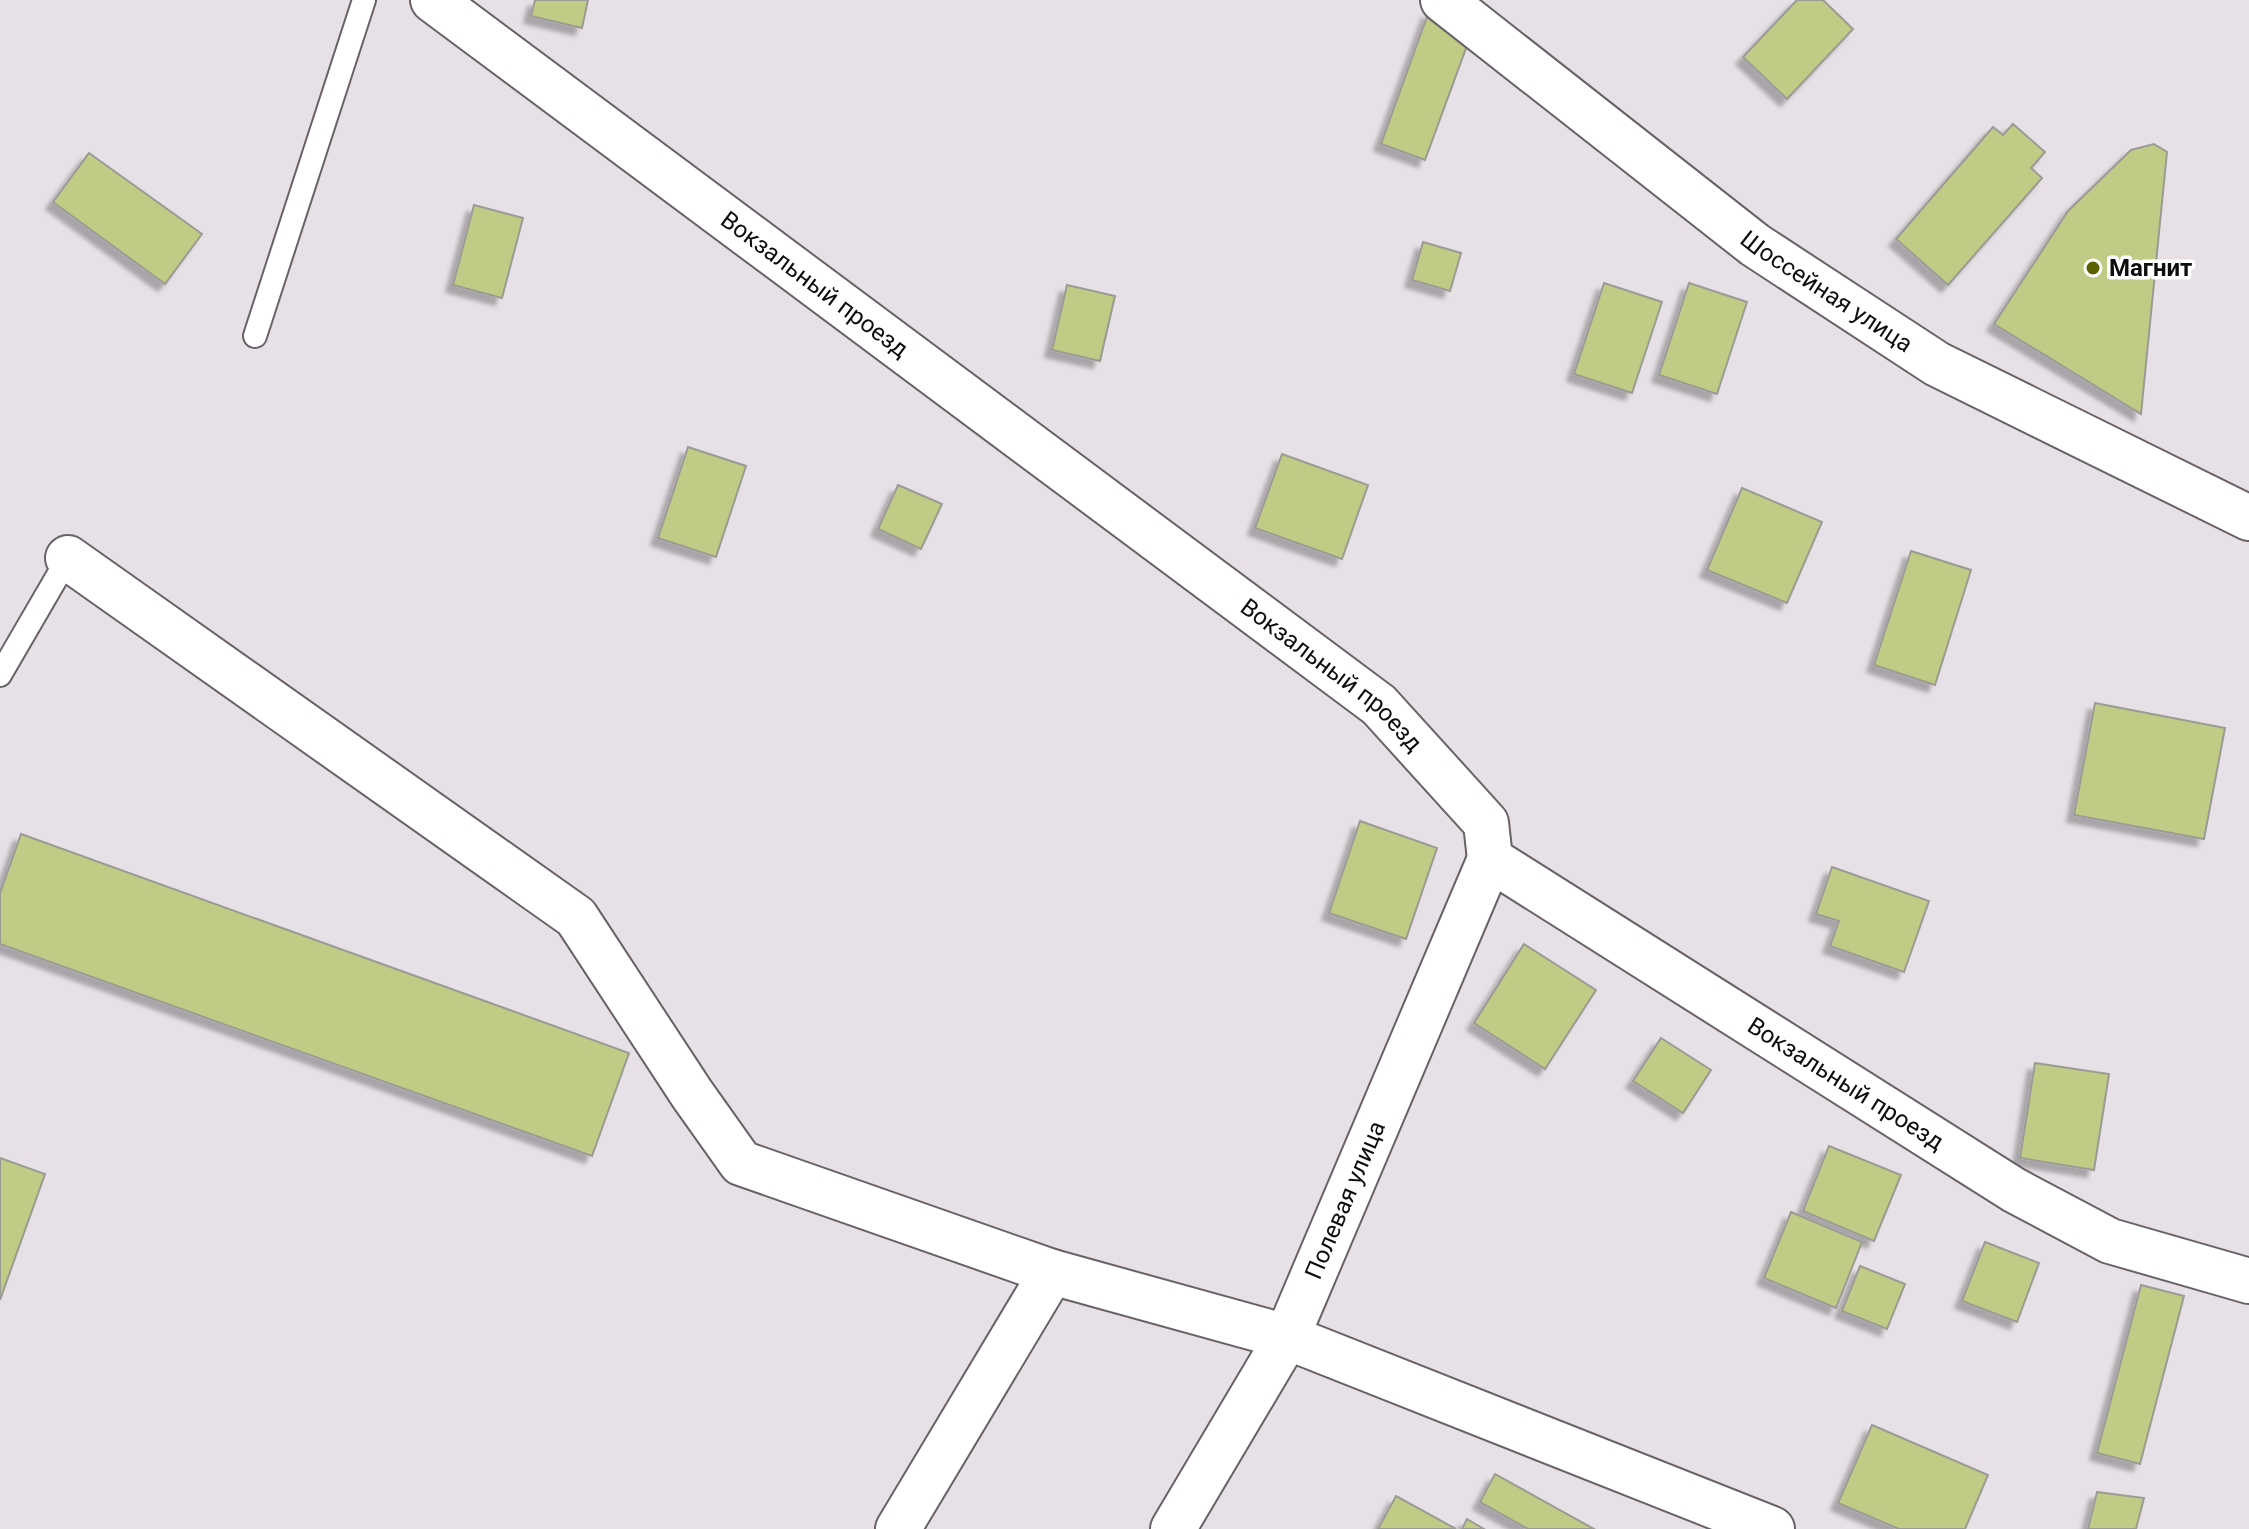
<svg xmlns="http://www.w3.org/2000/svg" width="2249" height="1529" viewBox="0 0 2249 1529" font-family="Roboto,sans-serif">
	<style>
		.building { fill: #c0cb86; stroke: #9a9b94; stroke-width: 2; filter: url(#shadow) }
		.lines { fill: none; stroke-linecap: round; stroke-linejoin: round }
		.lane-casing { stroke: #686267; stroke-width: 26 }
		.street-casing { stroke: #686267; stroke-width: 48 }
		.lane { stroke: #fff; stroke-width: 22 }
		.street { stroke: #fff; stroke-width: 44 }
		.poi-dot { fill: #596100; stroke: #fff; stroke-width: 3 }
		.labels { text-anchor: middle; stroke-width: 7; stroke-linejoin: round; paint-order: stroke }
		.poi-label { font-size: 24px; font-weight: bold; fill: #0e0c0e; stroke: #fff; text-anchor: start }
		.street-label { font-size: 24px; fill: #0e0c0e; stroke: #fff }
	</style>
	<defs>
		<filter id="shadow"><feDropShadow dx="-7" dy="7" stdDeviation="2" flood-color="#0004"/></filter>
	</defs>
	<rect width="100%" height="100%" fill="#e7e0e6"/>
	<g class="building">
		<polygon points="535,0 588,0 582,28 531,16"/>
		<polygon points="1797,0 1823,0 1853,29 1787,99 1743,57"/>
		<polygon points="1429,11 1469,40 1425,160 1381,144"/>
		<polygon points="2013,124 2045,152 2031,168 2042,178 1948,285 1896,239 1993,127 2003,135"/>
		<polygon points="2154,144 2167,152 2141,414 1994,324 2068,211 2131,150"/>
		<polygon points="89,153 202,234 165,284 53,202"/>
		<polygon points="474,205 523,218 502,298 453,285"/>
		<polygon points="1423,242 1461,253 1450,291 1412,280"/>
		<polygon points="1604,283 1662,302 1632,393 1574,374"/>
		<polygon points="1689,283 1747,302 1717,394 1659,375"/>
		<polygon points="1067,285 1115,296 1100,361 1052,350"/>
		<polygon points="688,447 746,466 716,557 658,538"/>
		<polygon points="1282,454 1368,485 1342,559 1255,528"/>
		<polygon points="898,485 942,504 921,549 878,529"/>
		<polygon points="1742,488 1822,522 1787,603 1707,570"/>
		<polygon points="1911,551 1971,570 1935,685 1874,665"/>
		<polygon points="2095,703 2225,728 2204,839 2074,815"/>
		<polygon points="1360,821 1437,848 1406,939 1329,913"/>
		<polygon points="21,834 629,1053 592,1156 0,944 0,893"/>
		<polygon points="1832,867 1929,901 1904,972 1830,946 1839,921 1816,914"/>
		<polygon points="1524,944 1596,990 1545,1069 1474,1023"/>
		<polygon points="1661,1038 1711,1070 1683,1113 1633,1081"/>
		<polygon points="2035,1063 2109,1074 2094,1170 2020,1158"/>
		<polygon points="1829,1146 1901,1175 1874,1241 1803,1211"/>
		<polygon points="0,1158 45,1174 0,1300"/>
		<polygon points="1791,1212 1862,1242 1836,1308 1764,1278"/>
		<polygon points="1985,1242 2039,1263 2017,1322 1962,1301"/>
		<polygon points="1860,1266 1905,1284 1887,1329 1842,1311"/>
		<polygon points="2141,1285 2184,1296 2140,1464 2097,1453"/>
		<polygon points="1872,1425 1988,1475 1965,1529 1899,1529 1838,1503"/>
		<polygon points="1495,1474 1594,1529 1528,1529 1480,1502"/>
		<polygon points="2097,1492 2144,1498 2136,1529 2088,1529"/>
		<polygon points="1396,1496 1456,1529 1378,1529"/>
		<polygon points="1467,1519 1484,1529 1462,1529"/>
	</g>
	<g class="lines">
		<g class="lane-casing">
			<g id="lane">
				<polyline points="255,336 364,0"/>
				<polyline points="0,675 68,558"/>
			</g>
		</g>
		<g class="street-casing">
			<g id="street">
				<path id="s1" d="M433 0 1379 705 1486 823 1490 859 2014 1190 2110 1241 2249 1281"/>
				<path id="s2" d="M1443 0 1755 245 1937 364 2249 518"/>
				<polyline points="68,558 576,917 692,1094 741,1163 1052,1272"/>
				<polyline points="898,1529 1052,1272 1287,1337 1772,1529"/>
				<path id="s3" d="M1173 1529 1287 1337 1490 859"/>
			</g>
		</g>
		<use href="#lane" class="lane"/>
		<use href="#street" class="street"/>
	</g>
	<circle class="poi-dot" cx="2093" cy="268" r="8"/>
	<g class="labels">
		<g class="poi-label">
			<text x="2109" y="276">Магнит</text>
		</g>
		<g class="street-label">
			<text dy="8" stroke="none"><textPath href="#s1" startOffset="476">Вокзальный проезд</textPath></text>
			<text dy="8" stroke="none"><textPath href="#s2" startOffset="482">Шоссейная улица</textPath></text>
			<text dy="8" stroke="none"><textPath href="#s1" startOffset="1124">Вокзальный проезд</textPath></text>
			<text dy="8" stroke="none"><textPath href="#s1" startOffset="1796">Вокзальный проезд</textPath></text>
			<text dy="8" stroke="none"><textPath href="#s3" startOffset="372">Полевая улица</textPath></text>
		</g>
	</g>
</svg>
